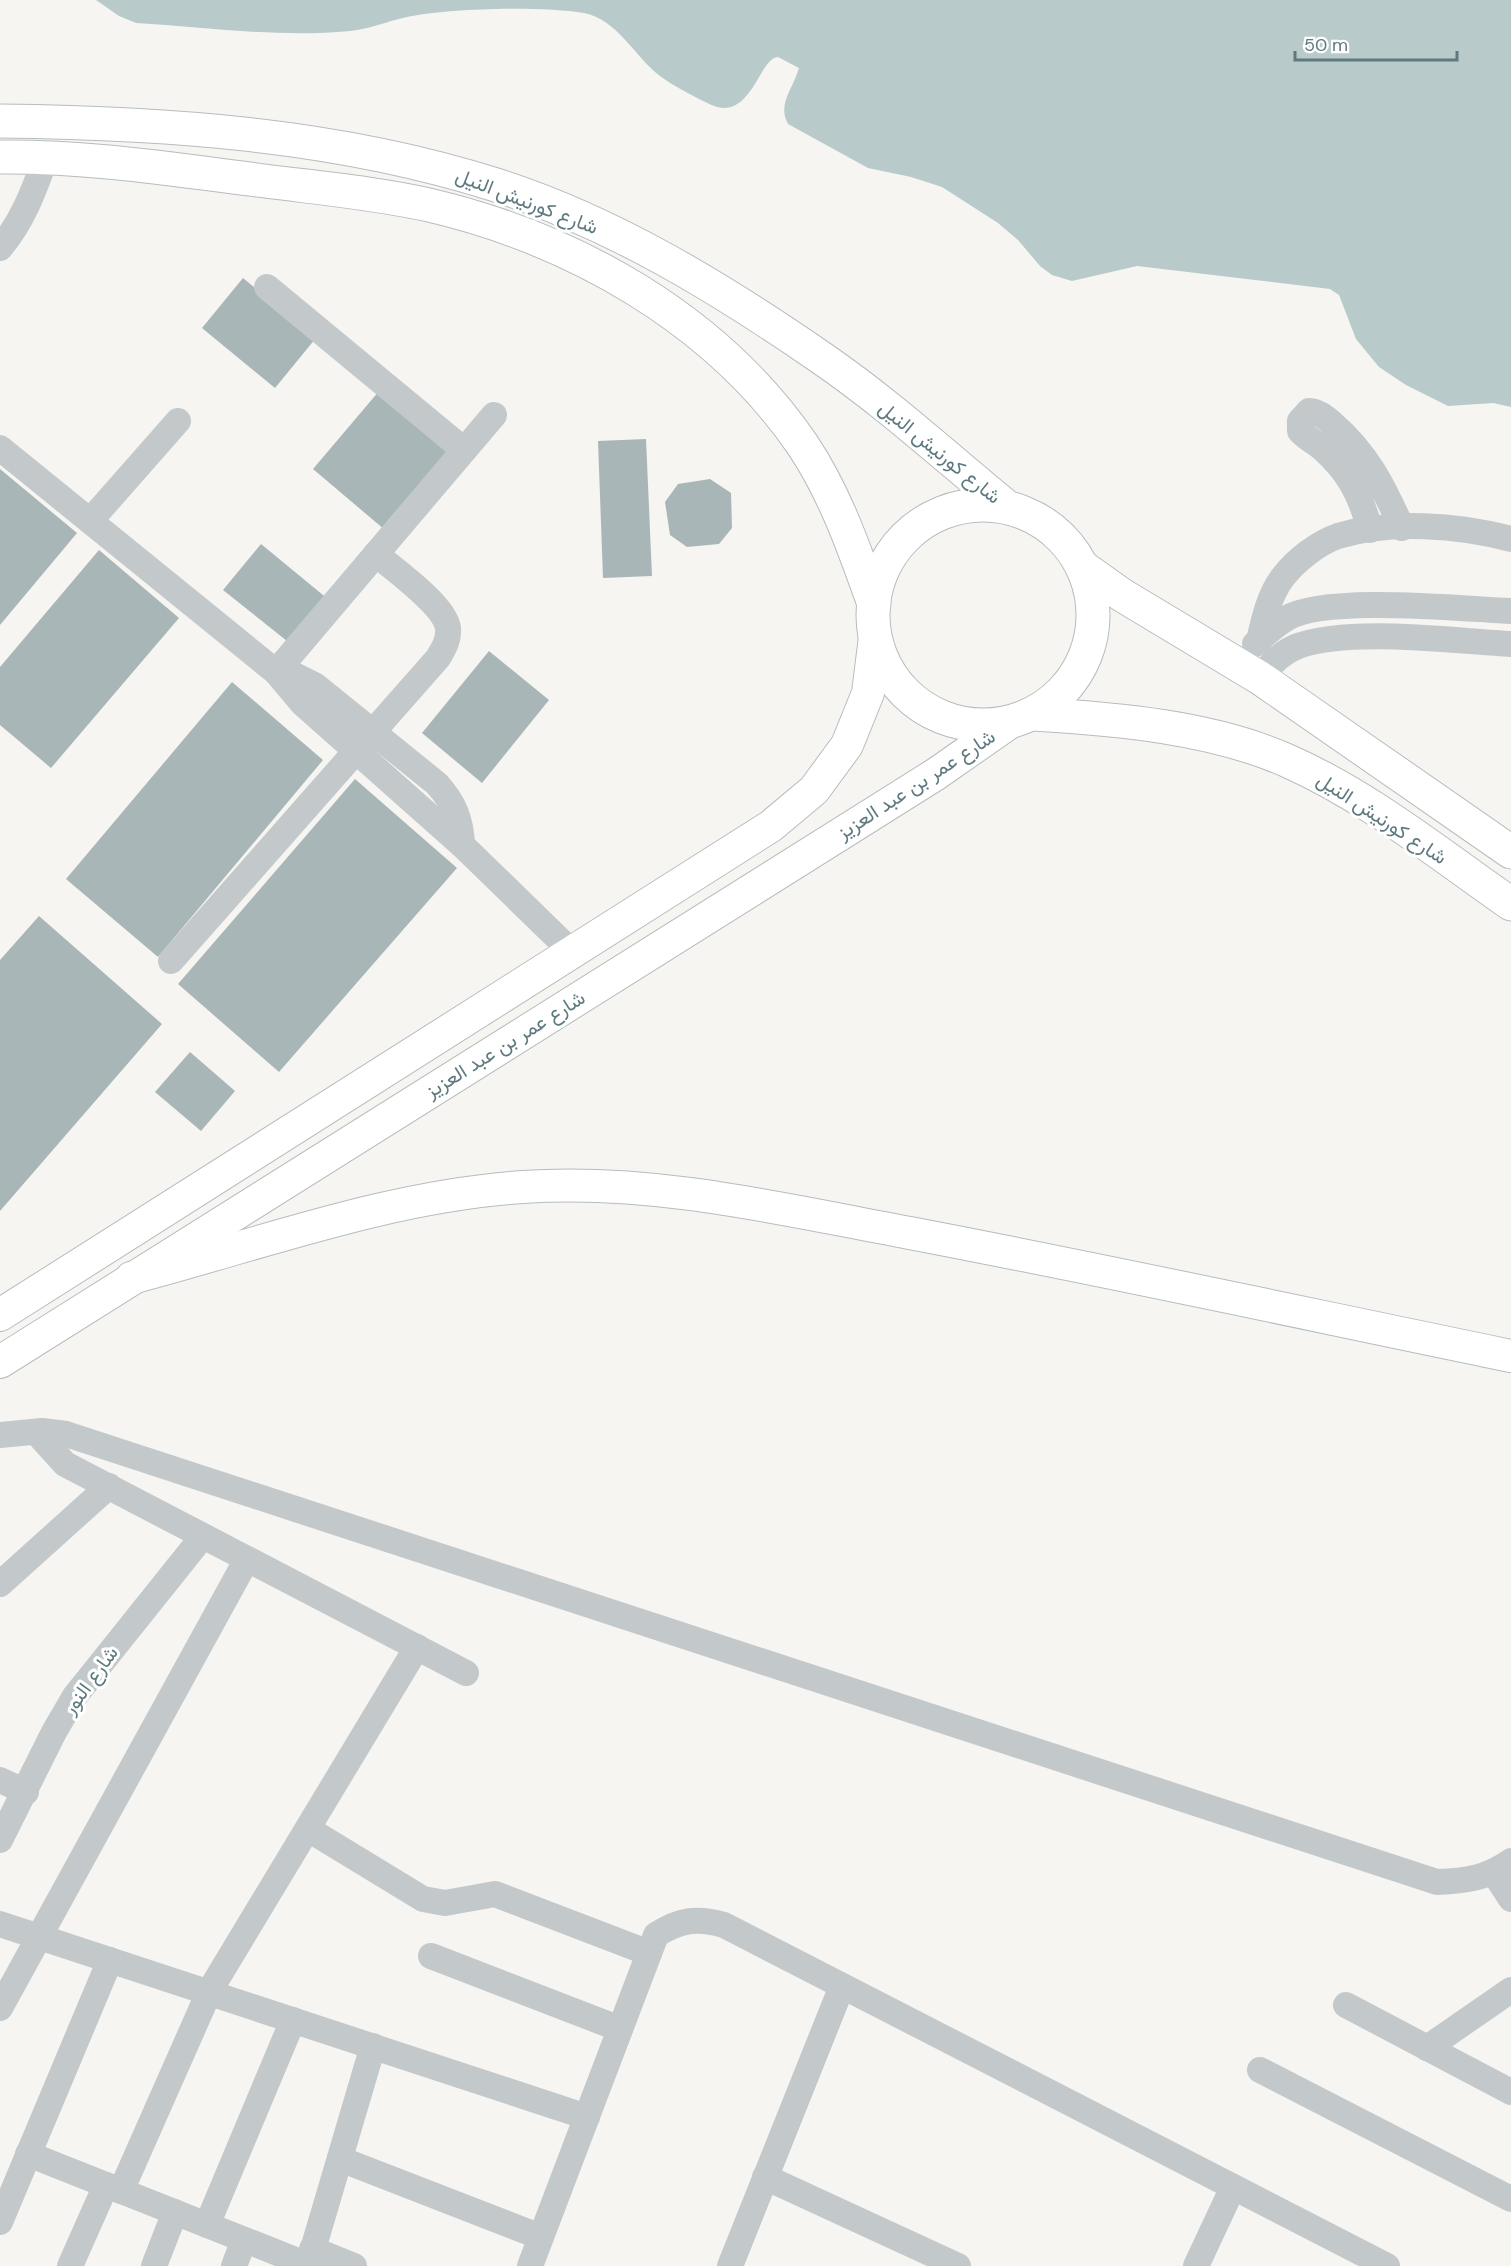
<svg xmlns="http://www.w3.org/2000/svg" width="1511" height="2266" viewBox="0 0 1511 2266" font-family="'DM Sans',Vazirmatn,sans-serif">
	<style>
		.water { fill: #b8caca }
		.building { fill: #a9b6b7 }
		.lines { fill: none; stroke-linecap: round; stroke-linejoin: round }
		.major-casing { stroke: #b6bcbe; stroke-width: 34 }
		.highway-casing { stroke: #b7bcbe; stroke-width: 35 }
		.minor { stroke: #c3c9ca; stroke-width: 26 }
		.major { stroke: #fff; stroke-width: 32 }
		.highway { stroke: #fff; stroke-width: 33 }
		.labels { text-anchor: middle; stroke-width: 6; stroke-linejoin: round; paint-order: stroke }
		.street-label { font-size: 20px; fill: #5e797f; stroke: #fff }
	</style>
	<rect width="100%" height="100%" fill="#f6f5f2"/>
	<path class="water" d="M96 0H1511V407L1493 403 1448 406 1406 385 1379 367 1356 339 1339 295 1330 289 1137 266 1072 281 1052 275 1040 266 1018 240 998 223 942 187 911 177 868 168 788 124C777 104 793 89 799 68L778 57C761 58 754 106 725 108 716 108 707 103 699 99 686 92 672 85 660 76 635 57 617 19 584 13 540 6 451 8 407 17 388 21 370 29 350 31 279 38 207 27 136 23L119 16Z"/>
	<g class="building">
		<polygon points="243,278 316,338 275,388 202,328"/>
		<polygon points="380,390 452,451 385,530 313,469"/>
		<polygon points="646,439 652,576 603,578 598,441"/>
		<polygon points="0,469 77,533 0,625"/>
		<polygon points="710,479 731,493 732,528 719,544 687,547 670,535 665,502 678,484"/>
		<polygon points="261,544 329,600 292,645 223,590"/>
		<polygon points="99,550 179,618 51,768 0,725 0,667"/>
		<polygon points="489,651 549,700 482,783 422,733"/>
		<polygon points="232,682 323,760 158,957 66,879"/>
		<polygon points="355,779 457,868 279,1072 178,984"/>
		<polygon points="39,916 162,1024 0,1211 0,960"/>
		<polygon points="190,1052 235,1091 201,1131 155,1092"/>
	</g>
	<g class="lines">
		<g class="major-casing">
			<g id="major">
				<path d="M131 1278C261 1244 388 1196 523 1187 655 1178 786 1210 915 1234 1114 1272 1312 1315 1511 1356"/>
				<polyline points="0,1315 771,826 814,790 847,745 868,693 875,637"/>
				<polyline points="0,1362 936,774 1009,723"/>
			</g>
		</g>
		<g class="highway-casing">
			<g id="highway">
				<path d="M0 121C166 123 336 134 496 185 612 222 720 288 820 357 886 402 946 457 1007 507"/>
				<path d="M0 157C89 156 177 170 265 181 319 188 375 193 429 205 574 239 716 319 802 444 835 493 854 548 874 604"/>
				<circle cx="983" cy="615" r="110"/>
				<polyline points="1084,568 1122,595 1260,678 1511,852"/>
				<path d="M1033 714C1116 719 1212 727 1288 761 1369 797 1439 854 1511 904"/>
			</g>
		</g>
		<g class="minor">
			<path d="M0 248C23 221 34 190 46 157"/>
			<polyline points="267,287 464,450"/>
			<polyline points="0,448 276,672 302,703 462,845 572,952"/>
			<polyline points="90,521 178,421"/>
			<path d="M1370 530C1361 496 1349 472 1323 449 1315 442 1306 438 1300 431V421L1309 411C1318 411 1326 418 1333 424 1367 453 1384 488 1402 528"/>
			<path d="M1259 641C1264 619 1269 595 1283 577 1296 560 1318 543 1338 536 1391 520 1458 525 1511 539"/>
			<path d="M1255 644C1264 635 1277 624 1287 618 1327 595 1462 609 1511 611"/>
			<polyline points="276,672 494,415"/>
			<path d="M276 672 290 673 316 686 437 784C454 803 461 819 462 845"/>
			<path d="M1260 678C1270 664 1282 652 1298 646 1351 627 1453 641 1511 644"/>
			<path d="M171 961 438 658C444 648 449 640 448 628 445 605 393 569 376 554"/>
			<polyline points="36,1432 65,1464 466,1673"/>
			<path d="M0 1435 42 1431 66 1434 1437 1882C1466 1881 1487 1878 1511 1861"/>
			<polyline points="0,1584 109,1486"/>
			<polyline points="0,1780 26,1792"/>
			<polyline points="308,1829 423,1899 445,1903 495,1894 649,1953"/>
			<polyline points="0,1840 54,1732 75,1696 203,1536"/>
			<polyline points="1494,1873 1511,1899"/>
			<polyline points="0,1924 587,2117"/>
			<polyline points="431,1956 620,2029"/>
			<polyline points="1346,2005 1511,2092"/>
			<polyline points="0,2008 247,1559"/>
			<polyline points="1427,2048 1511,1990"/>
			<polyline points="1260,2070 1511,2199"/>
			<polyline points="28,2154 308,2265"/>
			<polyline points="340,2159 541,2237"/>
			<polyline points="765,2177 958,2266"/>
			<polyline points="121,2191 209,1992 417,1647"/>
			<polyline points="0,2222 110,1960"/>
			<polyline points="207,2225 293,2020"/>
			<polyline points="312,2249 354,2266"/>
			<polyline points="70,2266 106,2185"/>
			<polyline points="154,2266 175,2212"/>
			<polyline points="234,2266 244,2240"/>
			<polyline points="308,2266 373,2046"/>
			<path d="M530 2266 656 1935C679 1920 697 1917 724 1925L1387 2266"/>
			<polyline points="730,2266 842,1986"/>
			<polyline points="1196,2266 1233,2187"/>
		</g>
		<use href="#major" class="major"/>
		<use href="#highway" class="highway"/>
	</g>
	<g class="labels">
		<g class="street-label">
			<text transform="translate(527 201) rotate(21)" y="7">شارع كورنيش النيل</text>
			<text transform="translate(940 452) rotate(39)" y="7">شارع كورنيش النيل</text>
			<text transform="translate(916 784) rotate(-33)" y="7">شارع عمر بن عبد العزيز</text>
			<text transform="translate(1382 818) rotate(33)" y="7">شارع كورنيش النيل</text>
			<text transform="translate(505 1044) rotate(-32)" y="7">شارع عمر بن عبد العزيز</text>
			<text transform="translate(90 1680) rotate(-54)" y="7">شارع النور</text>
		</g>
	</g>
	<path d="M1295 51v9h162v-9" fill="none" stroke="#5e797f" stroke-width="3"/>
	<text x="1304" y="51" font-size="18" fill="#5e797f" stroke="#ffffff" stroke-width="4.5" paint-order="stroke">50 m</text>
</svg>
